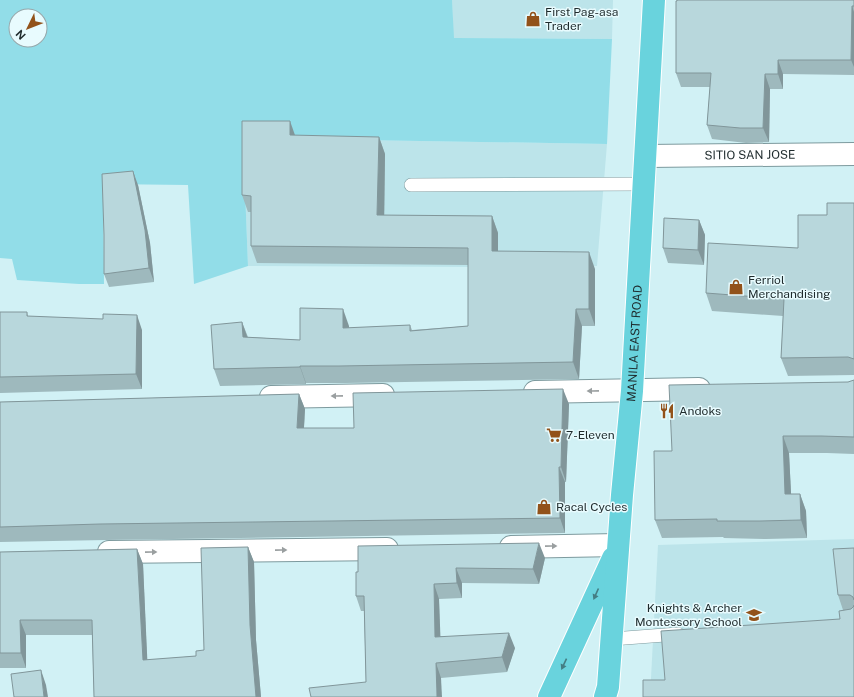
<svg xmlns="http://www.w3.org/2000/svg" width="854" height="697" viewBox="0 0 854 697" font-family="'Public Sans',sans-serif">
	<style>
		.built { fill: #bce4ea }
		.green { fill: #92dde8; fill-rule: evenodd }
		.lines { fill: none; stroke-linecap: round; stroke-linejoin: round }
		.lane-casing { stroke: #7d9a9e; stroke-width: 14 }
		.street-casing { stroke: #7d9a9e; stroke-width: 24 }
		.primary-casing { stroke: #fff; stroke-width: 24 }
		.lane { stroke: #fff; stroke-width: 13 }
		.street { stroke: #fff; stroke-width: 22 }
		.primary { stroke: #69d3dd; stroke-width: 22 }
		.wall { fill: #9eb9bd }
		.shaded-wall { fill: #81969a }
		.building { fill: #b8d7dc; stroke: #81969a }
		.oneway { fill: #9a9fa0 }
		.oneway2 { fill: #447e84 }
		.labels { text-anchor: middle; stroke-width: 3; stroke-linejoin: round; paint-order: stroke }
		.poi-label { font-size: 12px; fill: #1e2a2c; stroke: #e8fbfe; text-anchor: start }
		.street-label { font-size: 12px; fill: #1e2a2c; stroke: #e8fbfe }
	</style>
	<rect width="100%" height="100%" fill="#d1f1f5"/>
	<g class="built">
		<polygon points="452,0 613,0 612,39 453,38"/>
		<polygon points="243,138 607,144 597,266 473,267 248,266"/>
		<polygon points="854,539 854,685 650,697 658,545"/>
	</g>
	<path class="green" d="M0 0H452L454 38 612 39 607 144 243 138 248 266 194 284 188 185 103 184 104 284H79L17 280 12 259 0 258ZM16 16H40V40H16Z"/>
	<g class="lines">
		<g class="lane-casing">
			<g id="lane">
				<polyline points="411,185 644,184"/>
				<polyline points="612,639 678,634"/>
			</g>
		</g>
		<g class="street-casing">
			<g id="street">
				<path id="s1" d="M646 156 854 154"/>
				<polyline points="535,392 699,389"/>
				<polyline points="271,397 383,395"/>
				<polyline points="511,547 618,545"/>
				<polyline points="109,552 387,549"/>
			</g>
		</g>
		<g class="primary-casing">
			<g id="primary">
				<polyline points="549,697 613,558"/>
				<path id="s2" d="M605 697 608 687 622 495 632 391 654 0"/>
			</g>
		</g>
		<use href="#lane" class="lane"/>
		<use href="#street" class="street"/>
		<use href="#primary" class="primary"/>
	</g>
	<g class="wall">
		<polygon points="854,0 854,75 783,74 783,89 770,89 769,142 746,143 712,139 707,125 710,87 681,87 676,73 677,1"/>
		<polygon points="295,136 379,137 385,154 384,215 492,216 498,233 498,251 595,269 595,326 582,326 579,379 345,383 306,383 306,384 220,386 214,369 242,322 248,337 300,340 349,326 349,328 410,325 412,330 468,326 468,265 257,263 251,246 251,212 248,212 242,195"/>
		<polygon points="138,185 150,243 154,282 109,287 104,274"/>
		<polygon points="854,203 854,375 788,376 781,358 783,316 712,311 706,293 798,248 827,215"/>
		<polygon points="699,220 705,235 704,265 668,263 663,248"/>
		<polygon points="0,312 27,312 28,316 142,330 142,389 0,393"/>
		<polygon points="854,380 854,454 827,453 789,453 791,494 800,494 806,511 807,538 766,539 724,538 723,537 662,538 655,520 672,451"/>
		<polygon points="299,394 305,409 304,428 354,428 569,404 566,482 565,482 565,533 106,540 0,542 0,402"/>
		<polygon points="248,547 254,562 256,640 261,697 94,697 92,635 26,635 26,668 0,668 0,552 137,549 143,564 147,660 196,656 204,650"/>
		<polygon points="854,548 854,697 665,680 840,619 843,610 838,595"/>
		<polygon points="545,558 539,584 462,583 462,598 439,599 440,636 515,648 507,672 441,678 366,682 364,611 361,611 356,596 356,572"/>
	</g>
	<g class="shaded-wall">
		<polygon points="852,6 854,12 854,67 851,60"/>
		<polygon points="778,60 783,74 783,89 778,74"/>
		<polygon points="765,74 770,89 769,142 763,128"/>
		<polygon points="290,121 296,138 290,135"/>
		<polygon points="379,137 385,154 384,232 377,215"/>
		<polygon points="133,171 138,185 150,243 154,282 149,268"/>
		<polygon points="492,216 498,233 498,268 492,251"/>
		<polygon points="699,220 705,235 704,265 698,250"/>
		<polygon points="589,252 595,269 595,326 589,309"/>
		<polygon points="343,309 349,326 349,345 343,328"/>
		<polygon points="576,309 582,326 579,379 573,362"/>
		<polygon points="137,315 142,330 142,389 136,374"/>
		<polygon points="242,322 248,339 243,337"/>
		<polygon points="300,366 306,383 306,384 300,367"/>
		<polygon points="563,389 569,404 566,482 561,467"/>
		<polygon points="299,394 305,409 303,443 297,428"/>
		<polygon points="783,436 789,453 792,512 785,494"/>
		<polygon points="559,467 565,482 565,533 560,518"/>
		<polygon points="800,494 806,511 807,538 801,520"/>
		<polygon points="539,543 545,558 539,584 533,569"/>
		<polygon points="248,547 254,562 256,640 261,697 256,697 250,625"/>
		<polygon points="137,549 143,564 148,675 143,660"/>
		<polygon points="456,568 462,583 462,598 457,583"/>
		<polygon points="434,584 439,599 441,652 435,637"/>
		<polygon points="20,620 26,635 26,668 21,653"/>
		<polygon points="509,633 515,648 507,672 502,657"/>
		<polygon points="436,663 441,678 442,697 437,697"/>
		<polygon points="41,670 46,685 48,697 44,697"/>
	</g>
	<g class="building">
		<polygon points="677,0 854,0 854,6 852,6 851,60 778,60 778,74 765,74 763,128 740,128 707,125 711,73 676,73 676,1 677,1"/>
		<polygon points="242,121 290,121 290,135 379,137 377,215 492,216 492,251 589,252 589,309 576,309 573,362 339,366 300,366 300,367 214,369 211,325 242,322 243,337 300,340 300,308 343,309 343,328 410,325 410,331 468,326 468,248 251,246 251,196 242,195"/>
		<polygon points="133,171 145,230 149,268 104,274 104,235 102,174"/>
		<polygon points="827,203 854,203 854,359 848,357 781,358 784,299 706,293 708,243 798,248 798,215 827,215"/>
		<polygon points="664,218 699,220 698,250 663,248"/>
		<polygon points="0,312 27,312 27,316 103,319 103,314 137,315 136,374 0,377"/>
		<polygon points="854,380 854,437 821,436 783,436 785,494 800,494 801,520 760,521 717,521 717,519 655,520 654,451 672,451 669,385 848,382"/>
		<polygon points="563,389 561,467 559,467 560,518 100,524 0,527 0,402 299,394 297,428 354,428 353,393"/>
		<polygon points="539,543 533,569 456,568 457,583 434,584 435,637 509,633 502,657 436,663 437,697 311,697 309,688 366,682 364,596 356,596 356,572 358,572 358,546"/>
		<polygon points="248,547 250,625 256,697 94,697 92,620 20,620 21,653 0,653 0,552 137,549 143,660 196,656 196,651 204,650 201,548"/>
		<polygon points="854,548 854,600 853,597 850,595 838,595 833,549"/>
		<polygon points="854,605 854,697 643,697 643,680 665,680 661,631 840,619 839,611 851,609 854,606"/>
		<polygon points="41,670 44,697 14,697 11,674"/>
	</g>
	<defs><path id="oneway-solid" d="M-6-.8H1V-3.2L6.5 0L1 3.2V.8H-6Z"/></defs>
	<g class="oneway">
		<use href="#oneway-solid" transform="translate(593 391) rotate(179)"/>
		<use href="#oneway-solid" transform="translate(337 396) rotate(179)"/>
		<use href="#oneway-solid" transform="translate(551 546) rotate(-1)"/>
		<use href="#oneway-solid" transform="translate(281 550) rotate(-1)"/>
		<use href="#oneway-solid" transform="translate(151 552) rotate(-1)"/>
	</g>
	<g class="oneway2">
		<use href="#oneway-solid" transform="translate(596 594) rotate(114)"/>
		<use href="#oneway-solid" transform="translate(564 664) rotate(115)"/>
	</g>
	<defs>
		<g id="shop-bare" transform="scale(1.2)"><path d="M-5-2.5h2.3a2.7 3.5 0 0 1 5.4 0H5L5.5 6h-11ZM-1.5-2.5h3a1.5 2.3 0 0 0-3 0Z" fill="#92521a" stroke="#e8fbfe" stroke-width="2.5" paint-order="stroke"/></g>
		<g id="restaurant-bare" transform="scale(1.2)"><path d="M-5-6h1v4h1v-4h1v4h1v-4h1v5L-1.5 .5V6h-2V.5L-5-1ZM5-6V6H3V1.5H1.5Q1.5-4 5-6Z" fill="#92521a" stroke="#e8fbfe" stroke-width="2.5" paint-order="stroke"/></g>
		<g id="supermarket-bare" transform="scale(1.2)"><path d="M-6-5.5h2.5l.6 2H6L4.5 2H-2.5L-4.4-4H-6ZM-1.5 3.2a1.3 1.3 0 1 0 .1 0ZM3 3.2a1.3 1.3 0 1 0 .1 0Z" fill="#92521a" stroke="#e8fbfe" stroke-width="2.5" paint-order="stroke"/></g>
		<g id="school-bare" transform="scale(1.2)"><path d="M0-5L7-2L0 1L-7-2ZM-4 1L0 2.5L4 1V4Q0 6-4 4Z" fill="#92521a" stroke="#e8fbfe" stroke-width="2.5" paint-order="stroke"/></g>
	</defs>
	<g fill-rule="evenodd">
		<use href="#shop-bare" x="533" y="19"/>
		<use href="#shop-bare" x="736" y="287"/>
		<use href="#restaurant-bare" x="667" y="411"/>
		<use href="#supermarket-bare" x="554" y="435"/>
		<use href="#shop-bare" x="544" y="507"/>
		<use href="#school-bare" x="754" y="615"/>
	</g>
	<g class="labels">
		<g class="poi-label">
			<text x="545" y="16">First Pag-asa<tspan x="545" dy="14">Trader</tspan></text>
			<text x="748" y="284">Ferriol<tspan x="748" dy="14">Merchandising</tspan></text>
			<text x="679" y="415">Andoks</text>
			<text x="566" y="439">7-Eleven</text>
			<text x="556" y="511">Racal Cycles</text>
			<text x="742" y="612" text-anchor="end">Knights &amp; Archer<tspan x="742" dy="14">Montessory School</tspan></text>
		</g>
		<g class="street-label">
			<text dy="4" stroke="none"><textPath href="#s1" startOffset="104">SITIO SAN JOSE</textPath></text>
			<text dy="4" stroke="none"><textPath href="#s2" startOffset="355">MANILA EAST ROAD</textPath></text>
		</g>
	</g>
	<g transform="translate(28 28) rotate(227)"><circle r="19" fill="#e8fbfe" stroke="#97a7aa"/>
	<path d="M0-3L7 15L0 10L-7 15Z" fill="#92521a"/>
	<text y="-6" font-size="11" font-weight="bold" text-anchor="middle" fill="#1e2a2c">N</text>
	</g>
</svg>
